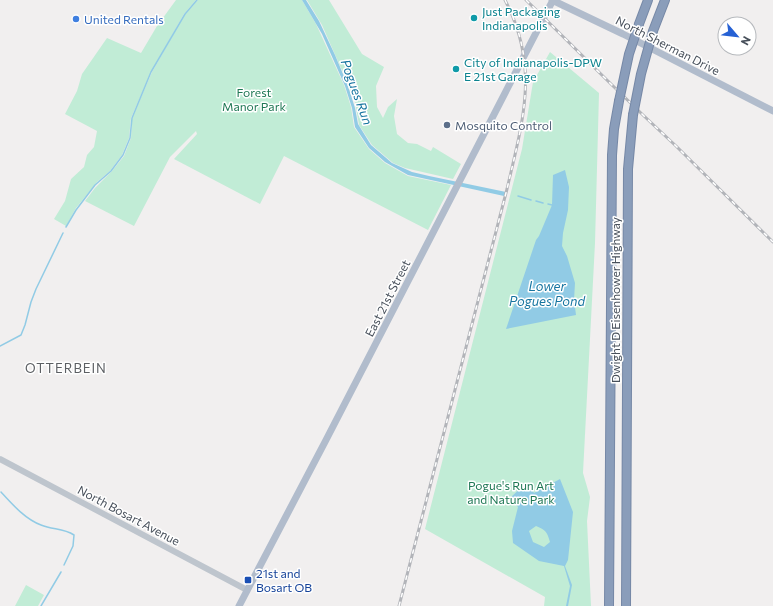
<svg xmlns="http://www.w3.org/2000/svg" width="773" height="606" viewBox="0 0 773 606" font-family="Commissioner,sans-serif">
  <style>
    .green { fill: #c1ecd6 }
    .water { fill: #91cbe5; fill-rule: evenodd }
    .lines { fill: none; stroke-linecap: round; stroke-linejoin: round }
    .stream { stroke: #91cbe5; stroke-width: 1.5 }
    .highway-casing { stroke: #7688a6; stroke-width: 10 }
    .minor { stroke: #bec5cd; stroke-width: 6 }
    .major { stroke: #b1bccc; stroke-width: 7 }
    .highway { stroke: #8a9dba; stroke-width: 8 }
    .rail-casing { stroke: #b2b4b9; stroke-width: 3 }
    .rail { stroke: #fff; stroke-width: 1.5; stroke-dasharray: 4.5; stroke-linecap: butt }
    .highway-bridge-casing { stroke: #7688a6; stroke-width: 10; stroke-linecap: butt }
    .highway-bridge { stroke: #8a9dba; stroke-width: 8 }
    .culture-dot { fill: #0f9aa8; stroke: #fff; stroke-width: 1.5 }
    .shop-dot { fill: #3f7fe0; stroke: #fff; stroke-width: 1.5 }
    .service-dot { fill: #5c6f8a; stroke: #fff; stroke-width: 1.5 }
    .transit-dot { fill: #1a4fb4; stroke: #fff; stroke-width: 1.5 }
    .labels { text-anchor: middle; dominant-baseline: central; stroke-width: 3; stroke-linejoin: round; paint-order: stroke }
    .culture-label { font-size: 12px; fill: #0d838f; stroke: #fff; text-anchor: start }
    .shop-label { font-size: 12px; fill: #366cbe; stroke: #fff; text-anchor: start }
    .street-label { font-size: 12px; fill: #48505b; stroke: #fff }
    .park-label { font-size: 12px; fill: #1e7754; stroke: #fff }
    .service-label { font-size: 12px; fill: #4e5e75; stroke: #fff; text-anchor: start }
    .transit-label { font-size: 12px; fill: #164399; stroke: #fff; text-anchor: start }
    .water-label { font-size: 13px; font-style: italic; fill: #1775a0; stroke: #fff }
    .neighbourhood-label { font-size: 13px; letter-spacing: 1px; fill: #5c5f63; stroke: #fff }
  </style>
  <rect width="100%" height="100%" fill="#f1efef"/>
  <!-- green -->
  <path class="green" d="M 176,0 L 196,0 L 184,14 L 151,72 L 131,118 L 129,138 L 122,155 L 110,171 L 97,182 L 76,208 L 66,226 L 54,219 L 65,201 L 71,179 L 84,167 L 87,155 L 94,147 L 97,131 L 65,114 L 77,91 L 82,74 L 107,38 L 141,53 L 157,26 Z
    M 198,0 L 302,0 L 316,24 L 344,85 L 351,107 L 354,127 L 369,149 L 385,163 L 408,176 L 451,185 L 428,230 L 284,156 L 260,204 L 174,159 L 197,134 L 196,131 L 170,157 L 134,226 L 85,201 L 95,188 L 112,171 L 124,156 L 131,138 L 132,118 L 152,72 L 185,14 Z
    M 307,0 L 329,0 L 362,54 L 384,67 L 376,86 L 377,107 L 383,118 L 388,107 L 397,99 L 394,116 L 397,134 L 408,143 L 417,144 L 431,151 L 433,147 L 461,164 L 453,179 L 405,168 L 393,163 L 372,145 L 359,125 L 355,102 L 348,84 L 322,25 Z
    M 550,52 L 599,93 L 595,243 L 583,473 L 590,497 L 587,521 L 591,606 L 544,606 L 545,597 L 425,529 L 522,149 L 533,82 Z
    M 26,585 L 44,595 L 38,606 L 15,606 Z"/>
  <!-- water -->
  <path class="water" d="M 302,0 L 306,0 L 319,21 L 335,55 L 348,86 L 355,108 L 358,124 L 371,145 L 392,163 L 412,172 L 429,176 L 506,192 L 504,196 L 408,175 L 385,162 L 369,148 L 355,127 L 352,108 L 345,86 L 322,34 Z
    M 565,170 L 569,187 L 568,210 L 563,233 L 562,246 L 567,256 L 575,283 L 574,300 L 576,315 L 506,329 L 536,240 L 539,236 L 552,205 L 553,175 Z
    M 560,479 L 573,512 L 568,560 L 565,566 L 572,585 L 568,606 L 566,606 L 570,586 L 564,566 L 539,561 L 513,543 L 512,531 L 518,507 L 510,498 L 524,485 L 531,488 L 534,493 ZM 536,526 C 546,530 547,532 550,542 L 544,547 L 533,542 L 529,531 Z"/>
  <g class="lines">
    <!-- stream -->
    <path class="stream" d="M 518,196 L 531,200
      M 536,201 L 543,203
      M 548,204 L 552,205
      M 66,227 L 76,210 L 95,185 L 111,171 L 123,155 L 130,138 L 132,118 L 151,72 L 185,14 L 197,0
      M 0,346 L 21,335 L 25,325 L 31,302 L 36,289 L 63,233
      M 1,492 C 12,504 25,519 41,525 C 53,530 63,528 74,535 L 73,546 L 64,565
      M 41,606 L 61,572"/>
    <defs>
      <path id="highway" d="M 639,24 L 648,0
        M 653,31 L 665,0
        M 609,606 L 612,155 L 614,129 L 619,101
        M 626,606 L 628,169 L 633,115"/>
    </defs>
    <!-- highway casing -->
    <use href="#highway" class="highway-casing"/>
    <!-- minor -->
    <path class="minor" d="M 0,459 L 247,590"/>
    <!-- major -->
    <path class="major" d="M 552,0 L 623,34 L 773,111
      M 239,606 L 326,440 L 553,0"/>
    <!-- highway -->
    <use href="#highway" class="highway"/>
    <defs>
      <path id="rail" d="M 526,0 L 612,85 L 644,116 L 676,146 L 773,242
        M 399,606 L 507,189 C 523,120 540,67 505,0"/>
    </defs>
    <!-- rail casing -->
    <use href="#rail" class="rail-casing"/>
    <!-- rail -->
    <use href="#rail" class="rail"/>
    <defs>
      <path id="highway-bridge" d="M 619,101 L 629,54 L 639,24
        M 633,115 L 641,74 L 653,31"/>
    </defs>
    <!-- highway-bridge casing -->
    <use href="#highway-bridge" class="highway-bridge-casing"/>
    <!-- highway-bridge -->
    <use href="#highway-bridge" class="highway-bridge"/>
  </g>
  <!-- markers -->
  <g class="culture-dot">
    <circle cx="474" cy="18" r="4"/>
    <circle cx="456" cy="69" r="4"/>
  </g>
  <circle class="shop-dot" cx="76" cy="19" r="4"/>
  <circle class="service-dot" cx="447" cy="125" r="4"/>
  <rect class="transit-dot" x="244" y="576" width="8" height="8" rx="2"/>
  <g class="labels">
    <!-- culture labels -->
    <g class="culture-label">
      <text x="482" y="11">Just Packaging<tspan x="482" dy="14">Indianapolis</tspan></text>
      <text x="464" y="62">City of Indianapolis-DPW<tspan x="464" dy="14">E 21st Garage</tspan></text>
    </g>
    <!-- shop labels -->
    <g class="shop-label">
      <text x="84" y="19">United Rentals</text>
    </g>
    <!-- street labels -->
    <g class="street-label">
      <text transform="translate(668 45) rotate(27)">North Sherman Drive</text>
      <text transform="translate(387 298) rotate(-63)">East 21st Street</text>
      <text transform="translate(615 300) rotate(-90)">Dwight D Eisenhower Highway</text>
      <text transform="translate(129 515) rotate(28)">North Bosart Avenue</text>
    </g>
    <!-- park labels -->
    <g class="park-label">
      <text x="254" y="92">Forest<tspan x="254" dy="14">Manor Park</tspan></text>
      <text x="511" y="485">Pogue's Run Art<tspan x="511" dy="14">and Nature Park</tspan></text>
    </g>
    <!-- service labels -->
    <g class="service-label">
      <text x="455" y="125">Mosquito Control</text>
    </g>
    <!-- transit labels -->
    <g class="transit-label">
      <text x="256" y="573">21st and<tspan x="256" dy="14">Bosart OB</tspan></text>
    </g>
    <!-- water labels -->
    <g class="water-label">
      <text transform="translate(357 92) rotate(70)">Pogues Run</text>
      <text x="547" y="286">Lower<tspan x="547" dy="15">Pogues Pond</tspan></text>
    </g>
    <!-- neighbourhood labels -->
    <g class="neighbourhood-label">
      <text x="66" y="368">OTTERBEIN</text>
    </g>
  </g>
  <!-- north arrow -->
  <g transform="translate(737 36) rotate(118)"><circle r="19" fill="#ffffff" stroke="#b6b9bd"/>
  <path d="M0-3L7 15L0 10L-7 15Z" fill="#2661d4"/>
  <text y="-6" font-size="11" font-weight="bold" text-anchor="middle" fill="#48505b">N</text>
  </g>
</svg>
